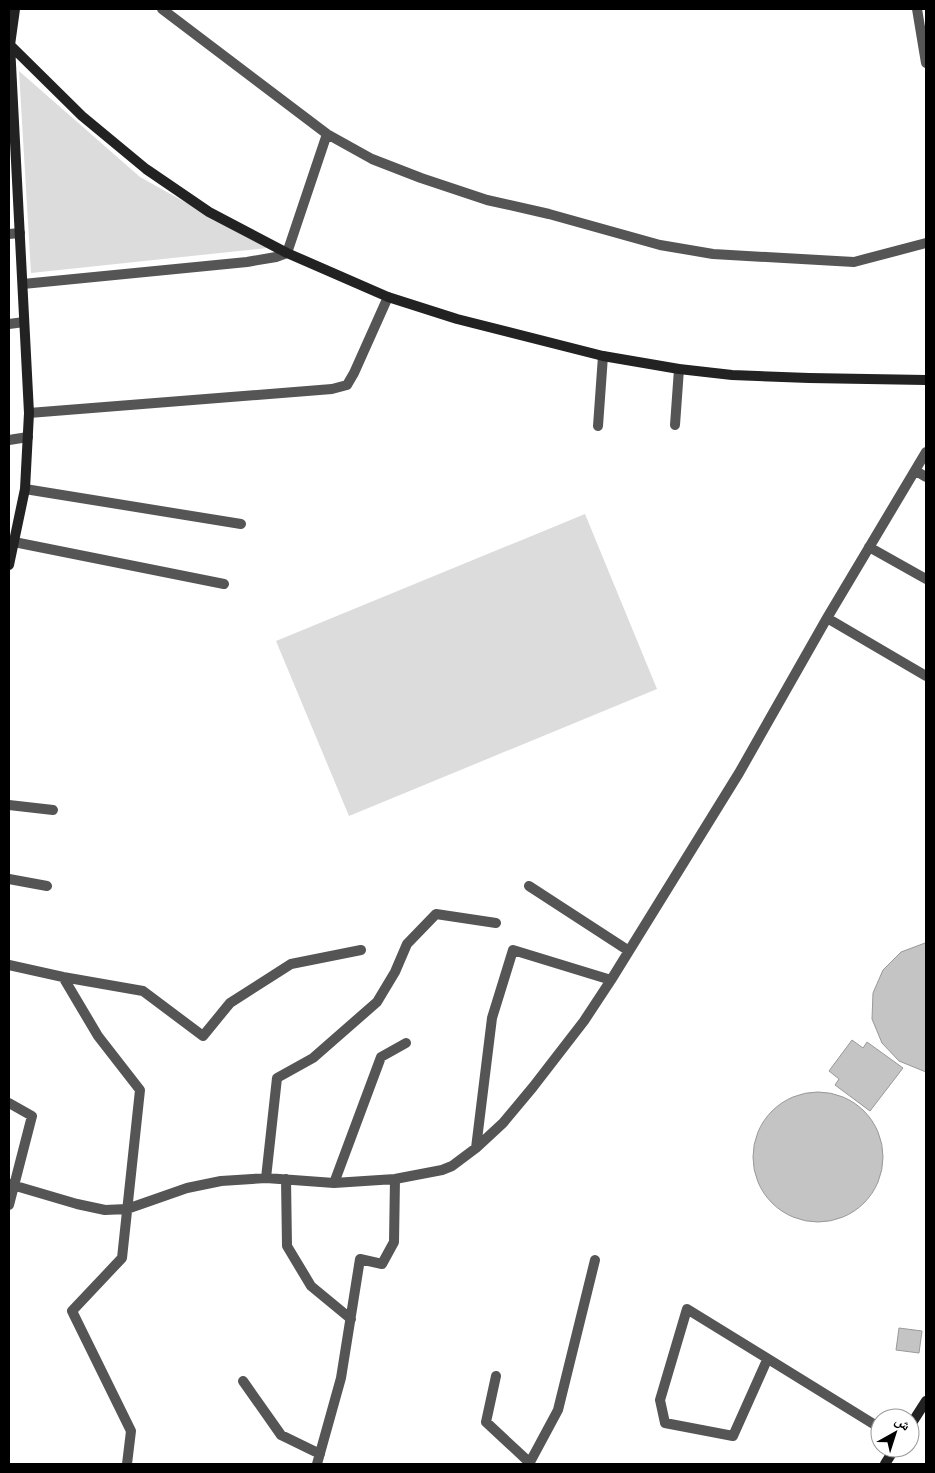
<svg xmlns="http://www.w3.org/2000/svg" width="935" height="1473" viewBox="0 0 935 1473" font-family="'Varela Round','Noto Naskh Arabic',sans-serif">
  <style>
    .green { fill: #dcdcdc }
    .building { fill: #c4c4c4; stroke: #999 }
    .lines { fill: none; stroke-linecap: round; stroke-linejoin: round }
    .street { stroke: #555; stroke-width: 10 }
    .secondary { stroke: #222; stroke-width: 10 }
  </style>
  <rect width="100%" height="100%" fill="#fff"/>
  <!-- green -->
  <path class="green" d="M 19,71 L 140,177 L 267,248 L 31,273 Z
    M 585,514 L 657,689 L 349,816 L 276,641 Z"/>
  <!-- building -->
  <path class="building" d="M 925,943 L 926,943 L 926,1072 L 899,1061 L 882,1043 L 872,1019 L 873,993 L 883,970 L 901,952 Z
    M 852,1040 L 863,1048 L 867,1042 L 903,1068 L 870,1111 L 835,1085 L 839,1079 L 829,1071 Z
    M753 1157a65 65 0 1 1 130 0a65 65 0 1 1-130 0Z
    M 899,1328 L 922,1331 L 919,1353 L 896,1350 Z"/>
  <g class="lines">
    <!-- street -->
    <path class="street" d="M 162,9 L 327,134 L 372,159 L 421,178 L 487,200 L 549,214 L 660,245 L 713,254 L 854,262 L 926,243
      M 917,9 L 926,63
      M 9,234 L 20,233
      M 23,284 L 247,262 L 276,257 L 287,253 L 327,134
      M 9,324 L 24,322
      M 29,413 L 332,389 L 347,385 L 354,373 L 388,297
      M 675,425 L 679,369
      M 598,426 L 603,356
      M 9,440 L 28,437
      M 916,471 L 926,477
      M 25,489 L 241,524
      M 14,542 L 224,584
      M 869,547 L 926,579
      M 827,618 L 926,676
      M 9,805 L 53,810
      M 9,879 L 47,886
      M 529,886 L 629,951
      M 9,965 L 63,977 L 143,991 L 203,1036 L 230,1003 L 291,964 L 361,950
      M 63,977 L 98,1036 L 140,1090 L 122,1258 L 72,1311 L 131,1431 L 127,1464
      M 9,1103 L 32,1116 L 9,1205
      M 476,1148 L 492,1018 L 513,950 L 611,980
      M 266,1178 L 277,1078 L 313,1058 L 377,1002 L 395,972 L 407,944 L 436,914 L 496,923
      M 286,1179 L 287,1246 L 311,1286 L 351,1319
      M 334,1183 L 381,1057 L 406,1043
      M 9,1184 L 77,1204 L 105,1210 L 127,1209 L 187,1188 L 221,1181 L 266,1178 L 334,1183 L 395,1179 L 442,1170 L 452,1166 L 476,1148 L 503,1123 L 533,1087 L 584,1021 L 611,980 L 739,773 L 827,618 L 926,452
      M 767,1360 L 733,1436 L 665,1423 L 660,1400 L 687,1309 L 880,1428
      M 496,1376 L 486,1422 L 530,1463
      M 243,1381 L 281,1435 L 320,1454
      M 317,1464 L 341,1378 L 360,1259 L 382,1264 L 394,1242 L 395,1179
      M 529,1464 L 558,1410 L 595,1260"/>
    <!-- secondary -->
    <path class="secondary" d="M 9,44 L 82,116 L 146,169 L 209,212 L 287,253 L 388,297 L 457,319 L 603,356 L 679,369 L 732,375 L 809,378 L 926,380
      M 9,565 L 25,489 L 29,413 L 10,45 L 15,9
      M 910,1426 L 926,1401
      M 885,1464 L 895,1448"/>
  </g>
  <!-- border -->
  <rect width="935" height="1473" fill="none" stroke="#000000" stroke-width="20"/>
  <!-- north arrow -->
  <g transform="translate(895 1433) rotate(39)"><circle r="24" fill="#ffffff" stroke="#999999"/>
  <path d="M0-4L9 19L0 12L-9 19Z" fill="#000000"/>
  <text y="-8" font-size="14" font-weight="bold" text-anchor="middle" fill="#000000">ش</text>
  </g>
</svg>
